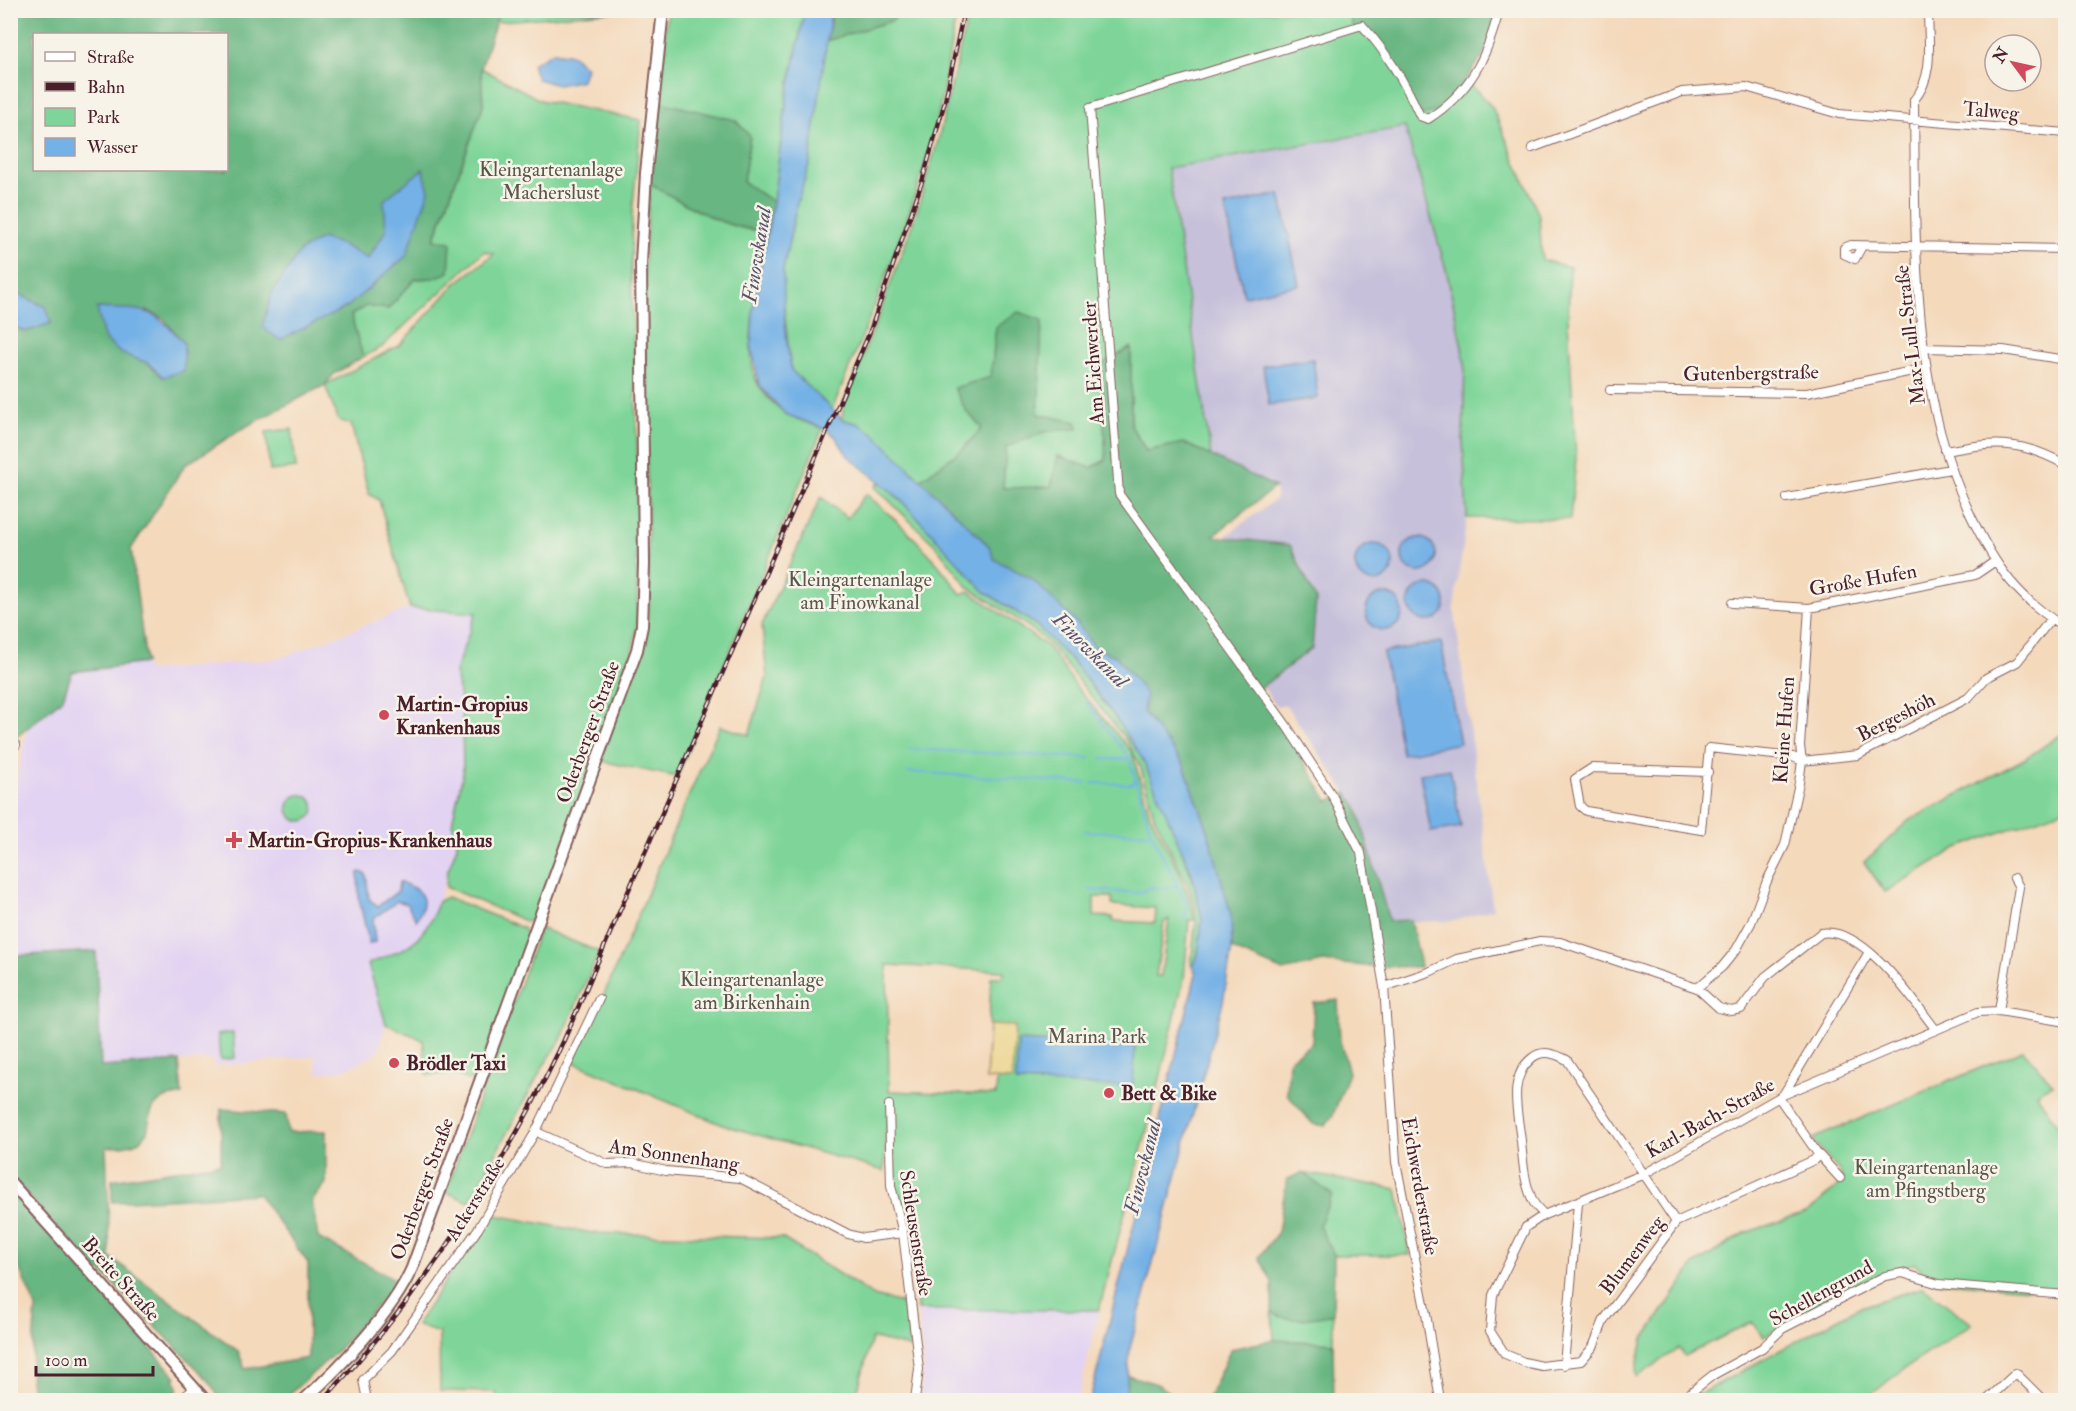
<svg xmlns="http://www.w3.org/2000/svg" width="2076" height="1411" viewBox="0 0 2076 1411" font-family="'IM FELL Double Pica',serif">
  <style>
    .built { fill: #e3d3f2 }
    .industrial { fill: #c6c0da }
    .green { fill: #7fd599; stroke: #647a62; stroke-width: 1.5; fill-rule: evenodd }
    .forest { fill: #67b681; stroke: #586a56; stroke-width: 1.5; fill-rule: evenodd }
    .sand { fill: #eeda9e; stroke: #9c7c64; stroke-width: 1.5 }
    .water { fill: #73b1e6; stroke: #5e6888; stroke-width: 1.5 }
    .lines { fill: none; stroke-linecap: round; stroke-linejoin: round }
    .stream { stroke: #73b1e6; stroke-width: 2 }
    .minor-casing { stroke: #86605d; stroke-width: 10 }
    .secondary-casing { stroke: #86605d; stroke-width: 14 }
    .minor { stroke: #fff; stroke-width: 8 }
    .secondary { stroke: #fff; stroke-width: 10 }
    .rail-casing { stroke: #4a1f2b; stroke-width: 4.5 }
    .rail { stroke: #f7f3e8; stroke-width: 2; stroke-dasharray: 7; stroke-linecap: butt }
    .poi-dot { fill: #d1495b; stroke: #f7f3e8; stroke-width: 2 }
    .labels { text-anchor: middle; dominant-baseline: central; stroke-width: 5; stroke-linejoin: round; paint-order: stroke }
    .street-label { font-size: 20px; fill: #4a1f2b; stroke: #f7f3e8 }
    .park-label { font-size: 20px; fill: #5a564c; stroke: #f7f3e8 }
    .poi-label { font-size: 20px; font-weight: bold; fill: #4a1f2b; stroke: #f7f3e8; text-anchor: start }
    .water-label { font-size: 21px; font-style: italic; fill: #58526c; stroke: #f7f3e8 }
  </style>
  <rect width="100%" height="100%" fill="#f7f3e8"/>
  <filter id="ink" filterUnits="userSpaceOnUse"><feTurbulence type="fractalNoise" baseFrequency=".0167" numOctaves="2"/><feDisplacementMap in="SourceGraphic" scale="12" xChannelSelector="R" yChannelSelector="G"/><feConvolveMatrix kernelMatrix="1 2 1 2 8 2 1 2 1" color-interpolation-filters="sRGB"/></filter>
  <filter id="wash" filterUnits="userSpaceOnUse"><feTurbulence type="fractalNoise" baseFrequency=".008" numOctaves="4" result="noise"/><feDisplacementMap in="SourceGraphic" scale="24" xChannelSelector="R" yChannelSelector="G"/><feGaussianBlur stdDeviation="1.35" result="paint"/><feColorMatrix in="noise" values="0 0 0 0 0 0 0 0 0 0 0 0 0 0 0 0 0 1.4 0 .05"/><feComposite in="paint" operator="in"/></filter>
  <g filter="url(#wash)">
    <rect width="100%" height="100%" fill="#f4d9bb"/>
    <!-- built -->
    <path class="built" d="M 410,608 L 476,612 L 455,672 L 462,709 L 463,773 L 452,823 L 456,834 L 457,846 L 430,925 L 408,948 L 368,964 L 386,1024 L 377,1054 L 343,1070 L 318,1073 L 316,1056 L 214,1066 L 212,1059 L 101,1067 L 96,951 L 11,956 L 11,808 L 27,729 L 63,698 L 72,672 L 146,663 L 147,671 L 278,659 Z
      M 918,1310 L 1099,1310 L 1078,1400 L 920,1400 L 924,1366 Z"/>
    <!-- industrial -->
    <path class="industrial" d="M 1405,127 L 1447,273 L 1465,362 L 1463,440 L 1467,518 L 1454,607 L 1493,909 L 1455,921 L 1389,922 L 1357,807 L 1286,706 L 1276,706 L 1216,617 L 1204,552 L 1276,499 L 1275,487 L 1211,456 L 1168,168 Z"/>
    <!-- green -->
    <path class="green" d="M 499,11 L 619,11 L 494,22 Z
      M 668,11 L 805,11 L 787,97 L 773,202 L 743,182 L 750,136 L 656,101 Z
      M 896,11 L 957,11 C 949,49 945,89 935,127 C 910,224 870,317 832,410 L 791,370 L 782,291 L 783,269 L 797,203 L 810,161 L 826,41 L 893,20 Z
      M 969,11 L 1348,11 L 1353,27 L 1382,47 L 1420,115 L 1431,112 L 1470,84 L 1492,107 L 1539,215 L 1542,260 L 1570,267 L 1568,321 L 1576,459 L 1570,519 L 1467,518 L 1463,440 L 1465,362 L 1447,273 L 1405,127 L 1168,168 L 1211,456 L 1184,443 L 1146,451 L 1131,426 L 1131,348 L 1101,365 L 1106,460 L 1091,468 L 1058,456 L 1051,487 L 1003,488 L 1005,447 L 1044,432 L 1078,427 L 1076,422 L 1038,414 L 1042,320 L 996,327 L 991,377 L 966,411 L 983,427 L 963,449 L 920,480 L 873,433 L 842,419 L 844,401 L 878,318 L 916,214 L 939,137 Z
      M 481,68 L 540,100 L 641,120 L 632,215 L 631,274 L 637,445 L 637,626 L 632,652 L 538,916 L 527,922 L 446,887 L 447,873 L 457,846 L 456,834 L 452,823 L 463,773 L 462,709 L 455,672 L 476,613 L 410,608 L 379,500 L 369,494 L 351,424 L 338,420 L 325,385 L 400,345 L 456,283 L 494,254 L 484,251 L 382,347 L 363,357 L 350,316 L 366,306 L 388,309 L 415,279 L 434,278 L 434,241 L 483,106 Z
      M 650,184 C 681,202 730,233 767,230 C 760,265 740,355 759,386 C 774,410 797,421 823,428 L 677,777 L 601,761 L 645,627 L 649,604 L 644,264 Z
      M 292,429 L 296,468 L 270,471 L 266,432 Z
      M 880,481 L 925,524 L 985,592 L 1035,624 L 1073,662 L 1137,747 L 1169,817 L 1195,886 L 1202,919 L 1198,954 L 1193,967 L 1191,965 L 1196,920 L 1194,904 L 1188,885 L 1154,816 L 1141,768 L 1127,741 L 1051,646 L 1032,629 L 968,587 L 937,547 L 875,487 Z
      M 866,494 C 904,526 932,554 961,594 L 969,591 L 1048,647 L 1078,689 L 1132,752 L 1150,815 L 1179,871 L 1191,903 L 1194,920 L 1189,920 L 1184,978 L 1155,1099 L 1099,1310 L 918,1310 L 908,1234 L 894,1185 L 888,1119 L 884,1171 L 723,1125 L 573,1062 C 626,952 668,837 720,726 L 749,735 L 767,677 L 762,625 L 821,497 L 847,518 ZM 1094,897 L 1112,897 L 1112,905 L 1156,908 L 1155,923 L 1113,921 L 1113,917 L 1094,916 ZM 1169,919 L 1161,976 L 1156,976 L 1164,922 ZM 887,965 L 1004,971 L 1003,977 L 991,977 L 989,1025 L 1000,1026 L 996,1095 L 889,1091 Z
      M 2065,732 L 2065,809 L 1957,848 L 1885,892 L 1864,862 L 1908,821 L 2026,758 Z
      M288 808a13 13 0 1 1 26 0a13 13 0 1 1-26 0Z
      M 447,897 L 523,928 L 528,938 L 476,1082 L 451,1074 L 427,1075 L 423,1040 L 386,1024 L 368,964 C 408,948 423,944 439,901 Z
      M 540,928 L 599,952 L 560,1042 L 544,1065 L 469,1202 L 446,1192 Z
      M 233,1033 L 235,1058 L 220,1060 L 218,1034 Z
      M 2023,1050 L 2053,1084 L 2036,1093 L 2065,1137 L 2065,1292 L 1932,1281 L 1915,1263 C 1862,1279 1810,1306 1764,1337 L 1752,1322 L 1684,1356 L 1679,1348 L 1637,1377 L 1635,1374 L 1643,1340 L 1694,1265 L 1745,1233 L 1808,1212 L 1843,1181 L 1840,1172 L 1812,1139 Z
      M 1303,1173 L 1397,1189 L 1410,1255 L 1334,1255 L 1319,1226 L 1332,1195 Z
      M 490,1214 L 592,1233 L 782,1238 L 874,1296 L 902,1303 L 911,1348 L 872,1338 L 855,1400 L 496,1400 L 496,1392 L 440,1391 L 439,1333 L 416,1325 Z
      M 1923,1287 L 1972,1324 L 1901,1371 L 1864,1400 L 1689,1400 L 1857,1308 Z
      M 1272,1312 C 1288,1324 1314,1318 1333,1314 L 1333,1343 L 1274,1340 Z"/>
    <!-- forest -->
    <path class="forest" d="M 11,11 L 499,11 L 481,68 L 483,106 L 434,240 L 451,242 L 449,272 L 434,278 L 415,279 L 388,309 L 366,306 L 351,315 L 363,357 L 334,374 L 325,385 L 245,427 L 185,465 L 131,549 L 146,663 L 72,672 L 63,698 L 14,739 L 11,740 L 10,324 L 25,332 L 51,323 L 46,307 L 11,290 ZM 34,34 L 226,34 L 226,170 L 34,170 ZM 387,230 L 347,307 L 315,321 L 343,245 L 367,259 ZM 147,310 L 164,319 L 184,343 L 163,377 L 148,363 Z
      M 833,11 L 896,11 L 894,20 L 826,41 Z
      M 1348,11 L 1499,11 L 1483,56 L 1445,108 L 1420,116 L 1382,47 L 1353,27 Z
      M 656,101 L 735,120 L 750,136 L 743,182 L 773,202 L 767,230 C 730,233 681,202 650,184 Z
      M 1018,312 L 1042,320 L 1038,414 L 1076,422 L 1078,428 L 1044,432 L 1006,447 L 1003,488 L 1051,487 L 1058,456 L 1091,468 L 1106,460 L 1101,365 L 1131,347 L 1131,426 L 1146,451 L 1184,443 L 1275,487 L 1213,536 L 1290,545 L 1316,600 L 1312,648 L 1259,689 L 1328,801 L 1347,793 L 1357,807 L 1389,921 L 1411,920 L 1421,967 L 1365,966 L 1323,962 L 1283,971 L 1232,949 L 1231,914 L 1206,825 L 1183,763 L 1143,712 L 1116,656 L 1095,648 L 1077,623 L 994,559 L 989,546 L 920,480 L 963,449 L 982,428 L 966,411 L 954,388 L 991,377 L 996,327 Z
      M 96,951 L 101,1067 L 179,1061 L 182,1095 C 176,1096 168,1096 163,1099 C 133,1117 171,1146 106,1147 L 110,1257 L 238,1351 L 245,1369 L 308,1358 L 308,1263 L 258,1194 L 112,1202 L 112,1180 L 221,1163 L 221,1109 L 286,1114 L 288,1132 L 326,1131 L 326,1183 L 312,1201 L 318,1238 L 398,1281 L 336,1352 L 283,1400 L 221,1400 L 208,1380 L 101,1271 L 93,1270 L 11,1176 L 10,956 Z
      M 1338,1000 L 1340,1041 L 1349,1073 L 1333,1115 L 1325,1126 L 1313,1124 L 1287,1094 L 1289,1060 L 1312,1043 L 1314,1003 Z
      M 1303,1173 L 1332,1195 L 1319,1226 L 1334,1255 L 1333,1314 C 1314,1318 1288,1324 1272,1312 L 1272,1282 L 1259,1257 L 1278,1232 L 1287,1179 Z
      M 10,1188 L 176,1377 L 174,1379 L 178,1386 L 177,1391 L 166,1400 L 36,1400 L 30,1382 L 36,1308 L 11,1249 Z
      M 1274,1340 L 1333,1343 L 1334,1400 L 1207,1400 L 1231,1349 Z
      M 1127,1375 L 1157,1384 L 1181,1400 L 1125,1400 Z"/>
    <!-- sand -->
    <path class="sand" d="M 989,1025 L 1015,1026 L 1012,1080 L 986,1079 Z"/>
    <!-- water -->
    <path class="water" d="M 805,10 L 831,11 L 810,161 L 797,203 L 783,269 L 785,327 L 791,370 L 842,419 L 859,424 L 873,433 L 989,546 L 994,559 L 1032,579 L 1077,623 L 1095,648 L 1116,656 L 1146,694 L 1143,712 L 1183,763 L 1206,825 L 1231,914 L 1232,949 L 1223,1002 L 1130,1348 L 1125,1400 L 1090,1400 L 1196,974 L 1193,967 L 1198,954 L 1202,919 L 1192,874 L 1143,760 L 1112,713 L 1073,662 L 1035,624 L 985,592 L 900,499 L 848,456 L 835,436 L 823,428 L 785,414 L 759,385 L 751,345 L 753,310 L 773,202 L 787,97 Z
      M 553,52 L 573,55 L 586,68 L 582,80 L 558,85 L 537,79 L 532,64 Z
      M 423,169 L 429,191 L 406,256 L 347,307 L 280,340 L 262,327 L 272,293 L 300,251 L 322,238 L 343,245 L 368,259 L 386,230 L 384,200 Z
      M 1280,194 L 1299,285 L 1244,296 L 1225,206 Z
      M 10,290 L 46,307 L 51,323 L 25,332 L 11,324 Z
      M 97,308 C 145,310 152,305 184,343 L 184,371 L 163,377 L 148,363 L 120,353 L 104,338 Z
      M 1313,359 L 1318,398 L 1269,405 L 1263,366 Z
      M1402 555a17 17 0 1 1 34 0a17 17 0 1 1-34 0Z
      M1355 563a19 19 0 1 1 38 0a19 19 0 1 1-38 0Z
      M1409 603a18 18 0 1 1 36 0a18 18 0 1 1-36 0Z
      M1366 612a18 18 0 1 1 36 0a18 18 0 1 1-36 0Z
      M 1441,642 L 1460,743 L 1402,754 L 1383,652 Z
      M 1450,769 L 1461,827 L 1431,832 L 1420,774 Z
      M 360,872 L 366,874 L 369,899 L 378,906 L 398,891 L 399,882 C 421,889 431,898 416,920 L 407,904 L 397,901 L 373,919 L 375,942 L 369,943 L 359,899 L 358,873 Z
      M 1018,1041 L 1135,1046 L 1133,1087 L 1016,1082 Z"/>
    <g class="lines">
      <!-- stream -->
      <path class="stream" d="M 1086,702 L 1129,757 L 1151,832 L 1187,904 L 1185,919
        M 909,749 L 1090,758
        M 1101,759 L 1126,759 L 1129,757
        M 907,772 L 1086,783
        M 1092,783 L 1132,784 L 1136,780
        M 1084,831 L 1150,833
        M 1090,890 L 1139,893 L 1150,887 L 1161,889 L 1178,886"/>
    </g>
  </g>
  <g filter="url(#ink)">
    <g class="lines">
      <defs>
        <path id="minor" d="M 1928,10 C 1928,41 1935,76 1914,100 C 1916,240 1909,387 1971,516 C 1995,566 2017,598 2066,628
          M 1928,11 L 1940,10
          M 1532,148 L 1682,92 L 1746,87 L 1839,114 L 2066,133
          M 1862,246 L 1855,259 L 1844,254 L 1844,248 L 1851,245 L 2066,249
          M 1923,348 L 2003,350 L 2066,360
          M 1610,390 L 1807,393 L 1927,368
          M 1945,451 C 1995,442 2019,439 2066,465
          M 1787,498 L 1951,469
          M 1732,603 L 1809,608 L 1975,575 L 1994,562
          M 10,746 L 16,745
          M 1708,772 L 1592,768 L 1575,779 L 1580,806 L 1586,811 L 1701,830 L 1709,748 L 1793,757 L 1802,761 L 1858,755 L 1968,698 L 1986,678 L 2017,662 L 2051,619
          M 1384,987 L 1429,972 L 1457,959 L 1540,941 L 1560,942 L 1697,988 L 1719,1008 L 1731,1011 L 1741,1009 L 1765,977 L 1821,933 C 1864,926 1912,999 1936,1030
          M 1697,988 L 1722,967 L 1736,950 L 1751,923 L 1767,881 L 1785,845 L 1799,783 L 1802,761 L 1800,746 L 1809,608
          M 1999,1011 L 2019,887 L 2014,878
          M 1783,1095 L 1869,952
          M 1779,1098 L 1818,1154 L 1840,1178
          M 889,1105 L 891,1186 L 903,1233 L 919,1369 L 915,1400
          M 541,1134 L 607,1164 L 632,1163 L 666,1171 L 740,1178 L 848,1234 L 863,1238 L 903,1233
          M 1818,1154 L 1814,1160 L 1676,1222 L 1604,1320 L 1593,1347 L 1581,1361 L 1542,1366 L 1524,1362 L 1505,1354 L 1490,1331 L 1493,1295 L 1526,1227 L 1544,1215 L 1644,1174 L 1783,1095 L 1978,1012 L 1999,1011 L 2066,1022
          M 1544,1215 C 1541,1211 1535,1206 1533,1201 C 1524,1183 1523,1161 1521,1141 C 1518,1113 1507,1078 1532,1058 C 1543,1049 1556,1054 1567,1060 L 1676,1222
          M 1564,1365 L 1578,1203
          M 180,1400 L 194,1389
          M 367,1400 L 363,1380 L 392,1351 L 478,1229 L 536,1131 L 599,999
          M 1440,1400 L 1426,1314 L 1396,1162 L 1384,987 L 1361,853 L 1333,797 L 1286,725 L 1119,494 L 1090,108 L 1362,25 C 1387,53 1405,82 1420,116 L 1428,119 C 1470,92 1487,58 1499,10
          M 1681,1400 L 1713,1375 L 1762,1348 L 1782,1329 L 1885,1276 L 1902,1273 L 1939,1284 L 2066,1295
          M 1987,1400 L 2016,1373 L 2043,1400"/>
        <path id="secondary" d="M 10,1182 L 205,1400
          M 304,1400 C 341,1366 392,1313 412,1268 L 637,650 L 642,626 L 644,564 L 641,263 L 646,173 L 663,10"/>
      </defs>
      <!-- minor casing -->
      <use href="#minor" class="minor-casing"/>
      <!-- secondary casing -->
      <use href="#secondary" class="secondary-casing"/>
      <!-- minor -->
      <use href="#minor" class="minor"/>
      <!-- secondary -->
      <use href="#secondary" class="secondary"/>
      <defs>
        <path id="rail" d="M 323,1400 C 423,1294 502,1172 564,1040 L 869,334 L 922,182 L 945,101 L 964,10"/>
      </defs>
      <!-- rail casing -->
      <use href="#rail" class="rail-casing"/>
      <!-- rail -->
      <use href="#rail" class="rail"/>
    </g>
  </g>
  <!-- markers -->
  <g class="poi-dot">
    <circle cx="384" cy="715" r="6"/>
    <path d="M231 831h6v6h6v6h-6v6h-6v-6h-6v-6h6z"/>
    <circle cx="394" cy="1063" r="6"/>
    <circle cx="1109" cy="1093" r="6"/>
  </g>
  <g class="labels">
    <!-- street labels -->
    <g class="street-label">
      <text transform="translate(1991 111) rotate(5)">Talweg</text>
      <text transform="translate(1910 335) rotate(-97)">Max-Lull-Straße</text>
      <text transform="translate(1093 363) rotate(-94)">Am Eichwerder</text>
      <text transform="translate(1751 373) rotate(-1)">Gutenbergstraße</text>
      <text transform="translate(1863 580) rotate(-10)">Große Hufen</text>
      <text transform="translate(1896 717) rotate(-27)">Bergeshöh</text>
      <text transform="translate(1784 730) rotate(-86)">Kleine Hufen</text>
      <text transform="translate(588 732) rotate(-70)">Oderberger Straße</text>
      <text transform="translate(1710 1118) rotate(-29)">Karl-Bach-Straße</text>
      <text transform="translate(674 1155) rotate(8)">Am Sonnenhang</text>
      <text transform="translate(1420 1186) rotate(80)">Eichwerderstraße</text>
      <text transform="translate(422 1189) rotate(-70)">Oderberger Straße</text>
      <text transform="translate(475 1199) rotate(-58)">Ackerstraße</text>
      <text transform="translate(916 1233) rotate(81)">Schleusenstraße</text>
      <text transform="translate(1632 1255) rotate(-53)">Blumenweg</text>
      <text transform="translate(121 1279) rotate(48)">Breite Straße</text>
      <text transform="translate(1821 1293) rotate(-29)">Schellengrund</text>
    </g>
    <!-- park labels -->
    <g class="park-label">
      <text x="551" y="169">Kleingartenanlage<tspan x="551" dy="23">Macherslust</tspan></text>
      <text x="860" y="579">Kleingartenanlage<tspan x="860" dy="23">am Finowkanal</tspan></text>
      <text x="752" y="979">Kleingartenanlage<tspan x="752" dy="23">am Birkenhain</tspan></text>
      <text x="1097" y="1036">Marina Park</text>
      <text x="1926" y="1167">Kleingartenanlage<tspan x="1926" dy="23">am Pfingstberg</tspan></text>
    </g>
    <!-- poi labels -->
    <g class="poi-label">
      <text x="396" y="704">Martin-Gropius<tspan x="396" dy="23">Krankenhaus</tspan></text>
      <text x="248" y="840">Martin-Gropius-Krankenhaus</text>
      <text x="406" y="1063">Brödler Taxi</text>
      <text x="1121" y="1093">Bett &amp; Bike</text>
    </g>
    <!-- water labels -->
    <g class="water-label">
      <text transform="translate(757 255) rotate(-81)">Finowkanal</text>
      <text transform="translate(1090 650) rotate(45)">Finowkanal</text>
      <text transform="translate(1143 1167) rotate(-76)">Finowkanal</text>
    </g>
  </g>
  <!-- margin -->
  <rect width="2076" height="1411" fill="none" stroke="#f7f3e8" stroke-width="36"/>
  <!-- legend -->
  <rect x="33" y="33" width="195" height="138" fill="#f7f3e8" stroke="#b29e9c" stroke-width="1.5"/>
  <rect x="45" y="52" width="30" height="9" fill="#ffffff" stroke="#b29e9c" stroke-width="1.5"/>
  <text x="87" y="63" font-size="18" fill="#4a1f2b">Straße</text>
  <rect x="45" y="82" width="30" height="9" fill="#4a1f2b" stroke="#b29e9c" stroke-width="1.5"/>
  <text x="87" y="93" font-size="18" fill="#4a1f2b">Bahn</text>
  <rect x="45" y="108" width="30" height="18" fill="#7fd599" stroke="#b29e9c" stroke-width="1.5"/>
  <text x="87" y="123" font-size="18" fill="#4a1f2b">Park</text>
  <rect x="45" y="138" width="30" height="18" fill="#73b1e6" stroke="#b29e9c" stroke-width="1.5"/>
  <text x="87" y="153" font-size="18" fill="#4a1f2b">Wasser</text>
  <!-- north arrow -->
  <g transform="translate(2013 63) rotate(303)"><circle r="28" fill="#f7f3e8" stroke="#b29e9c" stroke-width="1.5"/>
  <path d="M0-4.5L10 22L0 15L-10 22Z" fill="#d1495b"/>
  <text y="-9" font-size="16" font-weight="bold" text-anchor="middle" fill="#4a1f2b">N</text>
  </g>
  <!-- scale -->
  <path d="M36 1366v9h117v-9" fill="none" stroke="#4a1f2b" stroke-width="3"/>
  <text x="45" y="1366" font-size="18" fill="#4a1f2b" stroke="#f7f3e8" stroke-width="4.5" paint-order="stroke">100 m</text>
</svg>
